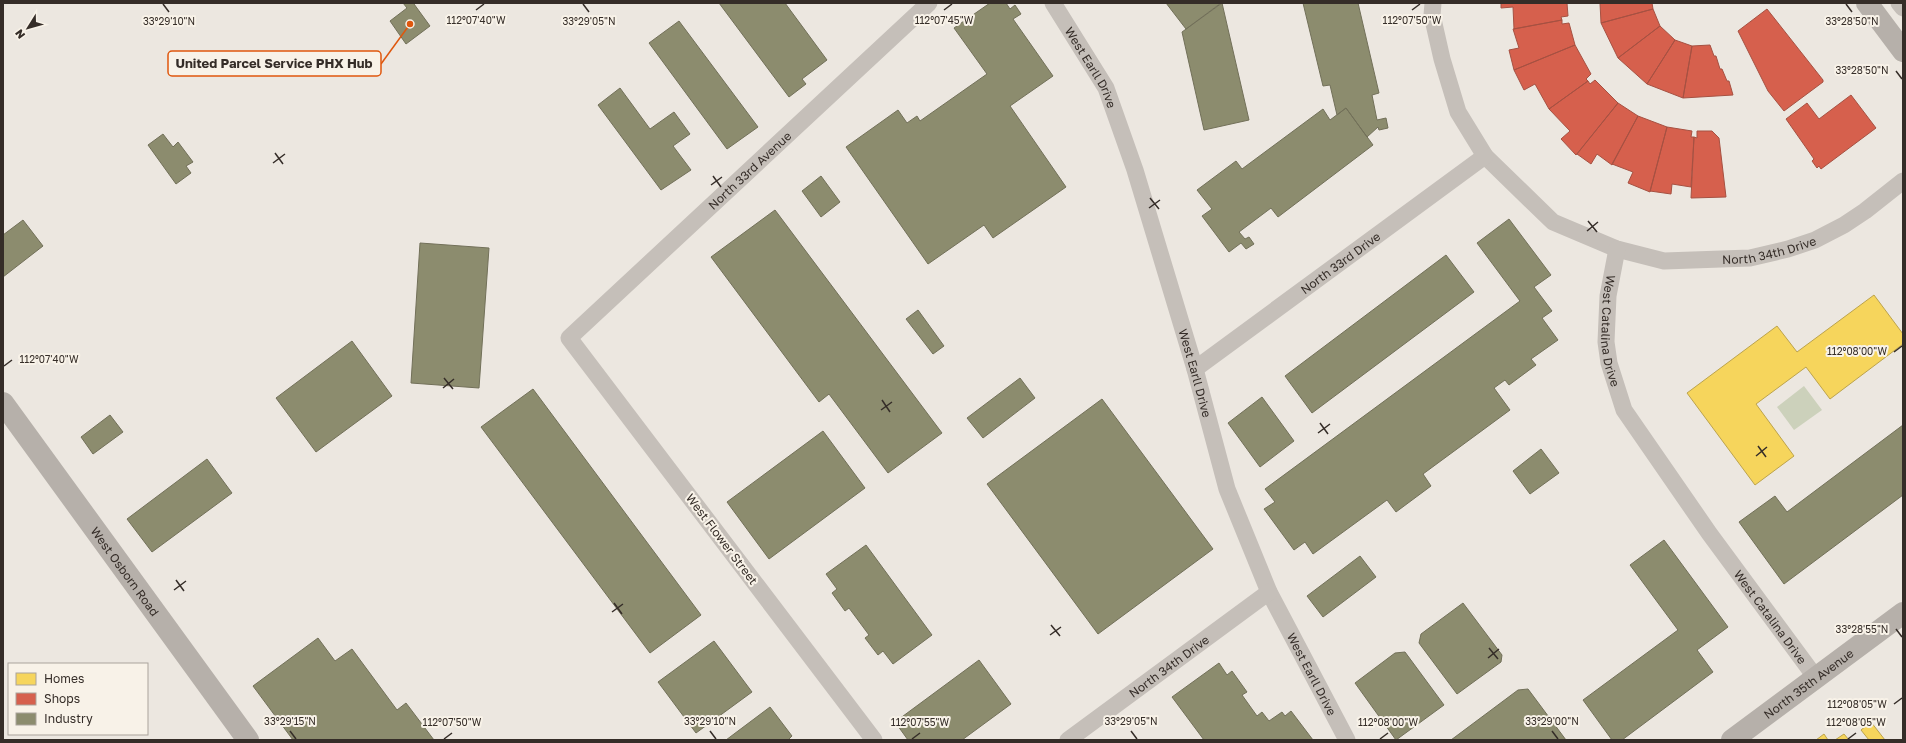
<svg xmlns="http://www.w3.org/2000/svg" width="1906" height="743" viewBox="0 0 1906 743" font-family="'Golos Text',sans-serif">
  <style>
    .green { fill: #ccd1bb }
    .homes { fill: #f6d55c; stroke: #bca34c }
    .shops { fill: #d6604d; stroke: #a65142 }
    .industry { fill: #8c8c6e; stroke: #727059 }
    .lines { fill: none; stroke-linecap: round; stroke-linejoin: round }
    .street { stroke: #c5bfb9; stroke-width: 17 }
    .secondary { stroke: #b6b0aa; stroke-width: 22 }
    .ticks { fill: none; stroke: #352d28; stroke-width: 1.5 }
    .labels { text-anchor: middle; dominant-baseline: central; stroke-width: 4; stroke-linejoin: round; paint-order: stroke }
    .street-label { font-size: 12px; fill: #352d28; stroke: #f8f2e8 }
    .ticks-label { font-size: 10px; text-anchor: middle; fill: #352d28; stroke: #f8f2e8; stroke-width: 4; stroke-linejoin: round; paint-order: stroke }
    .leader { fill: none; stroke: #df570d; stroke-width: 1.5 }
    .callout-dot { fill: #df570d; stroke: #f8f2e8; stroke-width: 1.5 }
    .callout { fill: #f8f2e8; stroke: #df570d; stroke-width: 1.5 }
    .callout-label { font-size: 13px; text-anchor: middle; font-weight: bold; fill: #352d28 }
  </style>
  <rect width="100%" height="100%" fill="#ece7e0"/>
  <!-- green -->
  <path class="green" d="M 1804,386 L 1822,410 L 1794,430 L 1777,407 Z"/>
  <!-- homes -->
  <path class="homes" d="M 1874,295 L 1903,334 L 1903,344 L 1830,399 L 1806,367 L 1756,404 L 1794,456 L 1755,485 L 1687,393 L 1777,326 L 1797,352 Z
    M 1871,722 L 1885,740 L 1869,740 L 1861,730 Z
    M 1824,734 L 1828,740 L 1816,740 Z
    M 1844,734 L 1849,740 L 1835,740 Z"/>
  <!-- shops -->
  <path class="shops" d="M 1501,3 L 1567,3 L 1568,16 L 1561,17 L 1562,20 L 1514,29 L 1513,7 L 1501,8 Z
    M 1600,3 L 1652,3 L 1653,9 L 1601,23 Z
    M 1653,9 L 1660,26 L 1618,58 L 1601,23 Z
    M 1767,9 L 1823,80 L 1823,82 L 1784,111 L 1768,91 L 1738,31 Z
    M 1562,20 L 1562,24 L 1569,23 L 1575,45 L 1514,70 L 1509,50 L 1519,48 L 1513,29 Z
    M 1660,26 L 1675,40 L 1647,84 L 1618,58 Z
    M 1675,40 L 1692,46 L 1683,98 L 1647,84 Z
    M 1575,45 L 1591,74 L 1586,79 L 1588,81 L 1549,109 L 1535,84 L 1524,90 L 1514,70 Z
    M 1710,45 L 1714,56 L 1716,56 L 1720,69 L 1722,69 L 1727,81 L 1729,81 L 1733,95 L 1683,98 L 1692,46 Z
    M 1595,80 L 1618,103 L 1576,155 L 1561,139 L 1570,131 L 1549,109 L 1588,81 L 1590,84 Z
    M 1851,95 L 1876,128 L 1821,169 L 1819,166 L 1817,168 L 1812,161 L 1814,159 L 1786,119 L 1807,103 L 1819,119 Z
    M 1618,103 L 1638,116 L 1612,165 L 1597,154 L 1591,164 L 1577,154 Z
    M 1638,116 L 1667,127 L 1650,192 L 1628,183 L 1633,172 L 1612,164 Z
    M 1667,127 L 1692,131 L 1691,137 L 1694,137 L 1691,187 L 1672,184 L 1671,194 L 1650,191 Z
    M 1697,131 L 1712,131 L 1719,138 L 1726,197 L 1691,198 L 1694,137 L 1697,138 Z"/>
  <!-- industry -->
  <path class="industry" d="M 403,3 L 415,3 L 414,4 L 430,26 L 406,44 L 390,21 L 407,8 Z
    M 719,3 L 785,3 L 827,60 L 802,79 L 806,84 L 789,97 Z
    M 990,3 L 1006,3 L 1010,9 L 1015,5 L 1021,14 L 1013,19 L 1053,76 L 1010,106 L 1066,187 L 993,238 L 984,225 L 928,264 L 846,147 L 898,110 L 907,123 L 917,116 L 920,121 L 987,74 L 954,28 Z
    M 1166,3 L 1221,3 L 1186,29 Z
    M 1222,3 L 1249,120 L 1204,130 L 1182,32 Z
    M 1303,3 L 1358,3 L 1379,93 L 1372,95 L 1377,120 L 1386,118 L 1388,128 L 1379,130 L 1378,127 L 1367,137 L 1346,108 L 1337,115 L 1330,85 L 1323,86 Z
    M 679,21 L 758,127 L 727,149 L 649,43 Z
    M 620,88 L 650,129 L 674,112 L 690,134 L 673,146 L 691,170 L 661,190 L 598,105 Z
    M 1346,108 L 1373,145 L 1278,217 L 1271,208 L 1239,232 L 1245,239 L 1249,237 L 1254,244 L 1246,249 L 1241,243 L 1229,252 L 1202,216 L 1212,209 L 1197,190 L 1236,161 L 1242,169 L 1323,109 L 1330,120 Z
    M 163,134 L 173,147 L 178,142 L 193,162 L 186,166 L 191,173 L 176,184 L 148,145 Z
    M 821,176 L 840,202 L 821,217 L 802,191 Z
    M 775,210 L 942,433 L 888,473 L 829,394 L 819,402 L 711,257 Z
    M 1509,219 L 1551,275 L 1534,287 L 1552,311 L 1542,318 L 1558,340 L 1531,359 L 1536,365 L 1509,385 L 1505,380 L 1494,388 L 1510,410 L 1423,474 L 1431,486 L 1396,512 L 1387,500 L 1313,554 L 1305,542 L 1294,550 L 1264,509 L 1275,502 L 1265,489 L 1520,301 L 1477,243 Z
    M 23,220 L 43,246 L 3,277 L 3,235 Z
    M 420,243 L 489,248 L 479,388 L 411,383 Z
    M 1446,255 L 1474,292 L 1312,413 L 1285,376 Z
    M 918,310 L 944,346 L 933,354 L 906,319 Z
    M 352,341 L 392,396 L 316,452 L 276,398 Z
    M 1020,378 L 1035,398 L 983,438 L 967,418 Z
    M 533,389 L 701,615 L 650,653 L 481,427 Z
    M 1262,397 L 1294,441 L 1260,467 L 1228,423 Z
    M 1102,399 L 1213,549 L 1098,634 L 987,484 Z
    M 110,415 L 123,432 L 93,454 L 81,437 Z
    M 1903,425 L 1903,495 L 1784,584 L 1739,522 L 1775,496 L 1787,512 Z
    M 823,431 L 865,488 L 769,559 L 727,502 Z
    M 1541,449 L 1559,473 L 1530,494 L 1513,471 Z
    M 207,459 L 232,493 L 152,552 L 127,519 Z
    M 1664,540 L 1728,627 L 1697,650 L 1713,672 L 1622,740 L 1612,740 L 1583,700 L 1678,630 L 1630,565 Z
    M 866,545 L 932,635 L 893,664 L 883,651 L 878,655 L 865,638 L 869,635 L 849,608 L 845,611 L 832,593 L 837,589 L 826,574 Z
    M 1360,556 L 1376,577 L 1323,617 L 1307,596 Z
    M 1463,603 L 1502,655 L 1501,662 L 1457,694 L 1419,643 L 1421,634 Z
    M 318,638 L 335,661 L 352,649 L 397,710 L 406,703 L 434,740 L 293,740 L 253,686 Z
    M 714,641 L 752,692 L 696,733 L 658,682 Z
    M 1405,652 L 1444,705 L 1396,740 L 1355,683 L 1395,653 Z
    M 979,660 L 1011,704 L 962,740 L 908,740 L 895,722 Z
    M 1219,663 L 1227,675 L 1232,671 L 1247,692 L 1242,695 L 1257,716 L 1262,712 L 1269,721 L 1282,712 L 1285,716 L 1291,711 L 1313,740 L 1204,740 L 1172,697 Z
    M 1528,689 L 1566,740 L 1451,740 L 1518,690 Z
    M 770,707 L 792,736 L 788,740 L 726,740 Z"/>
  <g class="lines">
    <!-- street -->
    <g class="street">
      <path id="s1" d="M 1053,3 L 1106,88 L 1135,170 L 1195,369 L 1227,489 L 1269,592 L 1347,740"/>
      <path id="s2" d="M 1433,3 L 1432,15 L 1442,59 L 1458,112 L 1485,156 L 1553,222 L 1617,249 L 1664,261 L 1750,258 L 1788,249 L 1815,240 L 1844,225 L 1865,211 L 1903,181"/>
      <path d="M 1899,3 L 1903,8"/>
      <path id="s3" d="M 1617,249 L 1608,296 L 1606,342 L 1609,363 L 1624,410 L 1709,533 L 1816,678"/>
      <path id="s4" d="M 1195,369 L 1485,156"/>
      <path id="s5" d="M 874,740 L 569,338 L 929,3"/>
      <path id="s6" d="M 1068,740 L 1269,592"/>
    </g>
    <!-- secondary -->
    <g class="secondary">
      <path d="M 1867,3 L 1903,51"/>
      <path id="s7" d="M 3,403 L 248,740"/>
      <path id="s8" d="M 1732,740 L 1903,613"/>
    </g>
  </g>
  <!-- ticks -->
  <path class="ticks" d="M 163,4 L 169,12M 583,4 L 589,12M 1846,4 L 1852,12M 476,10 L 484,4M 944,10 L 952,4M 1412,10 L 1420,4M 1896,71 L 1902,79M 275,153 L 283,164M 273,163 L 285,154M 713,176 L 721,187M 711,185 L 722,177M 1150,198 L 1159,209M 1149,208 L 1160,200M 1588,221 L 1597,232M 1587,231 L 1598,222M 1894,352 L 1902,346M 4,366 L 12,360M 444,378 L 453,389M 443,388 L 454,379M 882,400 L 890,412M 881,410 L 892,402M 1320,423 L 1328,434M 1318,433 L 1330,424M 1758,446 L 1766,457M 1756,456 L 1767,447M 176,580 L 184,591M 174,590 L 186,581M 614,603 L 622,614M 612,612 L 623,604M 1051,625 L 1060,636M 1896,629 L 1902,637M 1050,635 L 1061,627M 1489,648 L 1498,659M 1488,658 L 1499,649M 1894,704 L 1902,698M 290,731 L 296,739M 710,731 L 716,739M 1131,731 L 1137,739M 1552,731 L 1558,739M 444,739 L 452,733M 912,739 L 920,733M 1380,739 L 1388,733M 1848,739 L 1856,733"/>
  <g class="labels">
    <!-- street labels -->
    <g class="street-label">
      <text stroke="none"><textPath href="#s1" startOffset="75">West Earll Drive</textPath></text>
      <text stroke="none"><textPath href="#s5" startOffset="751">North 33rd Avenue</textPath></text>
      <text stroke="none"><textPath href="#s2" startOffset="483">North 34th Drive</textPath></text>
      <text stroke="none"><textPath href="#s4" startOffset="180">North 33rd Drive</textPath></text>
      <text stroke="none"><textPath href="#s3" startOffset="83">West Catalina Drive</textPath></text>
      <text stroke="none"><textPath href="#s1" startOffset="399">West Earll Drive</textPath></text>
      <text transform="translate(722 539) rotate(53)">West Flower Street</text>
      <text stroke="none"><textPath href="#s7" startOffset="208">West Osborn Road</textPath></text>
      <text stroke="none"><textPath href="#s3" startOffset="418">West Catalina Drive</textPath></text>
      <text stroke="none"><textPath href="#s6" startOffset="125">North 34th Drive</textPath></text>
      <text stroke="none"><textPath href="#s1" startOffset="723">West Earll Drive</textPath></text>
      <text stroke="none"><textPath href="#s8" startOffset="95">North 35th Avenue</textPath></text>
    </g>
  </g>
  <g class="ticks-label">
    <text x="476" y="24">112°07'40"W</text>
    <text x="944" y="24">112°07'45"W</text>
    <text x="1412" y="24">112°07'50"W</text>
    <text x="169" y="25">33°29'10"N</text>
    <text x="589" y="25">33°29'05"N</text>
    <text x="1852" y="25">33°28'50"N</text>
    <text x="1862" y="74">33°28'50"N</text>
    <text x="1857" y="355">112°08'00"W</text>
    <text x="49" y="363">112°07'40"W</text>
    <text x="1862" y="633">33°28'55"N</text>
    <text x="1857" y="708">112°08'05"W</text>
    <text x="290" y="725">33°29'15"N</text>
    <text x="710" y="725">33°29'10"N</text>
    <text x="1131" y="725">33°29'05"N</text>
    <text x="1552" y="725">33°29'00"N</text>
    <text x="452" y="726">112°07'50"W</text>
    <text x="920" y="726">112°07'55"W</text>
    <text x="1388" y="726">112°08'00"W</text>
    <text x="1856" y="726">112°08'05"W</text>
  </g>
  <!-- callouts -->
  <path class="leader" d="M410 24L381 64"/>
  <circle class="callout-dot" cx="410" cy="24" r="4"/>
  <rect class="callout" x="168" y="51" width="213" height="25" rx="4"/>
  <g class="callout-label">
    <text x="274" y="68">United Parcel Service PHX Hub</text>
  </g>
  <!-- border -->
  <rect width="1906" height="743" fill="none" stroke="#352d28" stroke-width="8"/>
  <!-- legend -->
  <rect x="8" y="663" width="140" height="72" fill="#f8f2e8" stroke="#aaa39b"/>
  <rect x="16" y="673" width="20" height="12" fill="#f6d55c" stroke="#aaa39b"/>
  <text x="44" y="683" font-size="12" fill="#352d28">Homes</text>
  <rect x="16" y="693" width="20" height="12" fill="#d6604d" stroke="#aaa39b"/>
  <text x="44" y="703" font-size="12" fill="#352d28">Shops</text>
  <rect x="16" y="713" width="20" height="12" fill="#8c8c6e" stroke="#aaa39b"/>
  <text x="44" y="723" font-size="12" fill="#352d28">Industry</text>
  <!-- north arrow -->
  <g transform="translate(28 28) rotate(233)" stroke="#f8f2e8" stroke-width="3" paint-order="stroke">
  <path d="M0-3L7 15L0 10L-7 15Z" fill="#352d28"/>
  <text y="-6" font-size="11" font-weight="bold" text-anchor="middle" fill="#352d28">N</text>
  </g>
</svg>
